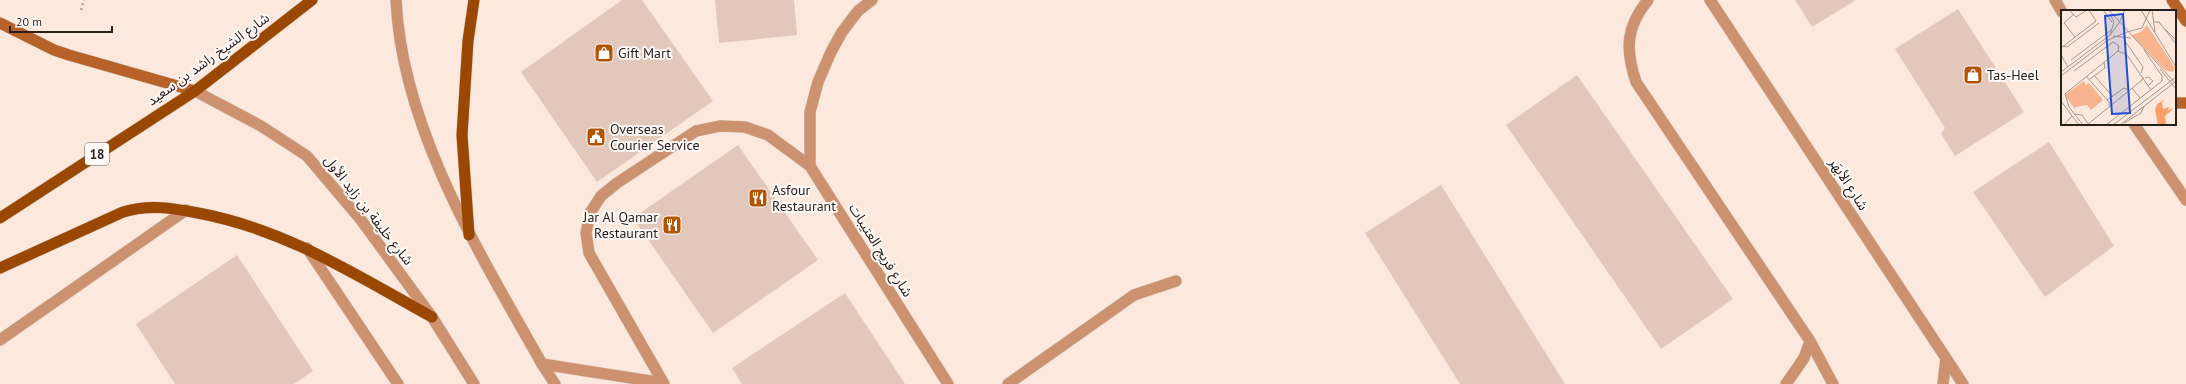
<svg xmlns="http://www.w3.org/2000/svg" width="2186" height="384" viewBox="0 0 2186 384" font-family="'PT Sans','Noto Sans Arabic',sans-serif">
  <style>
    .building { fill: #e1c8bb }
    .lines { fill: none; stroke-linecap: round; stroke-linejoin: round }
    .service-casing { stroke: #d6c4b9; stroke-width: 12 }
    .tertiary-casing { stroke: #d6c4b9; stroke-width: 12 }
    .secondary-casing { stroke: #d6c4b9; stroke-width: 12 }
    .primary-casing { stroke: #d6c4b9; stroke-width: 12 }
    .path { stroke: #b09f96; stroke-width: 2.5; stroke-dasharray: 2 3; stroke-linecap: butt }
    .service { stroke: #cc916f; stroke-width: 11 }
    .tertiary { stroke: #cc916f; stroke-width: 11 }
    .secondary { stroke: #b66229; stroke-width: 11 }
    .primary { stroke: #994701; stroke-width: 11 }
    .labels { text-anchor: middle; dominant-baseline: central; stroke-width: 4; stroke-linejoin: round; paint-order: stroke }
    .shield { fill: #fef8f6; stroke: #68605c; stroke-width: 1 }
    .shield-label { font-size: 13px; font-weight: bold; fill: #281f1a }
    .poi-label { font-size: 14px; fill: #281f1a; stroke: #fef8f6; text-anchor: start }
    .street-label { font-size: 14px; fill: #281f1a; stroke: #fef8f6 }
    .inset-road { fill: none; stroke: #a7988e; stroke-width: 1 }
    .view { fill: #1d4ed8; fill-opacity: 0.15; stroke: #1d4ed8; stroke-width: 2 }
    .inset-edge { fill: none; stroke: #281f1a; stroke-width: 2 }
  </style>
  <rect width="100%" height="100%" fill="#fce8dc"/>
  <!-- building -->
  <path class="building" d="M 622,0 L 642,0 L 713,101 L 597,182 L 521,72 Z
    M 715,0 L 794,0 L 797,35 L 719,43 Z
    M 1795,0 L 1856,0 L 1812,27 Z
    M 1958,9 L 2024,112 L 1955,156 L 1941,134 L 1945,128 L 1895,49 Z
    M 1577,75 L 1733,299 L 1661,349 L 1506,125 Z
    M 2049,142 L 2114,246 L 2045,297 L 1973,192 Z
    M 738,145 L 818,260 L 713,333 L 633,218 Z
    M 1441,185 L 1565,384 L 1460,384 L 1365,233 Z
    M 237,255 L 313,371 L 294,384 L 175,384 L 136,324 Z
    M 845,293 L 905,384 L 742,384 L 732,368 Z"/>
  <g class="lines">
    <defs>
      <path id="service" d="M 872,0 L 858,11 L 842,32 L 831,52 L 818,82 L 810,112 L 810,166 L 948,384
        M 1648,0 C 1626,27 1625,49 1636,82 L 1810,341 L 1833,384
        M 1710,0 L 1963,384
        M 2055,0 L 2062,12
        M 2134,124 L 2186,200
        M 307,248 L 398,384
        M 0,340 L 186,210
        M 542,364 L 663,383
        M 664,384 L 589,253 L 586,233 L 590,213 L 601,196 L 617,183 L 696,131 L 720,126 L 745,127 L 768,135 L 810,166
        M 1008,384 L 1134,295 L 1176,281
        M 1786,384 L 1804,358 L 1810,341
        M 1943,384 L 1946,358"/>
      <path id="tertiary" d="M 396,0 C 402,129 480,254 542,364 L 555,384
        M 195,91 L 261,126 L 307,156 L 361,220 L 432,317 L 474,384"/>
      <path id="secondary" d="M 2172,0 L 2186,21
        M 0,23 L 54,50 L 69,55 L 195,91
        M 2175,103 L 2186,103"/>
      <path id="primary" d="M 0,218 L 195,91 L 312,0
        M 469,235 L 462,135 L 468,41 L 474,0
        M 0,268 L 123,212 C 149,204 172,208 198,213 C 285,229 356,275 432,317"/>
    </defs>
    <!-- service casing -->
    <use href="#service" class="service-casing"/>
    <!-- tertiary casing -->
    <use href="#tertiary" class="tertiary-casing"/>
    <!-- secondary casing -->
    <use href="#secondary" class="secondary-casing"/>
    <!-- primary casing -->
    <use href="#primary" class="primary-casing"/>
    <!-- path -->
    <path class="path" d="M 81,10 L 84,0"/>
    <!-- service -->
    <use href="#service" class="service"/>
    <!-- tertiary -->
    <use href="#tertiary" class="tertiary"/>
    <!-- secondary -->
    <use href="#secondary" class="secondary"/>
    <!-- primary -->
    <use href="#primary" class="primary"/>
  </g>
  <!-- icons -->
  <defs>
    <symbol id="shop-square" viewBox="-11 -11 22 22"><rect x="-9" y="-9" width="18" height="18" rx="4" fill="#b25402" stroke="#fef8f6"/><path d="M-5-2.5h2.3a2.7 3.5 0 0 1 5.4 0H5L5.5 6h-11ZM-1.5-2.5h3a1.5 2.3 0 0 0-3 0Z" fill="#fff"/></symbol>
    <symbol id="civic-square" viewBox="-11 -11 22 22"><rect x="-9" y="-9" width="18" height="18" rx="4" fill="#b25402" stroke="#fef8f6"/><path d="M-.6-6.5H3V-4.5H.6V-3L4-1V1h2V6H-6V1h2V-1L-.6-3ZM-1.2 2.5V6h2.4V2.5Z" fill="#fff"/></symbol>
    <symbol id="restaurant-square" viewBox="-11 -11 22 22"><rect x="-9" y="-9" width="18" height="18" rx="4" fill="#b25402" stroke="#fef8f6"/><path d="M-5-6h1v4h1v-4h1v4h1v-4h1v5L-1.5 .5V6h-2V.5L-5-1ZM5-6V6H3V1.5H1.5Q1.5-4 5-6Z" fill="#fff"/></symbol>
  </defs>
  <g fill-rule="evenodd">
    <use href="#shop-square" x="593" y="42" width="22" height="22"/>
    <use href="#shop-square" x="1962" y="64" width="22" height="22"/>
    <use href="#civic-square" x="585" y="126" width="22" height="22"/>
    <use href="#restaurant-square" x="747" y="187" width="22" height="22"/>
    <use href="#restaurant-square" x="661" y="214" width="22" height="22"/>
  </g>
  <g class="labels">
    <!-- shield labels -->
    <rect class="shield" x="85" y="143" width="24" height="22" rx="3"/>
    <g class="shield-label">
      <text x="97" y="154">18</text>
    </g>
    <!-- poi labels -->
    <g class="poi-label">
      <text x="618" y="53">Gift Mart</text>
      <text x="1987" y="75">Tas-Heel</text>
      <text x="610" y="129">Overseas<tspan x="610" dy="16">Courier Service</tspan></text>
      <text x="772" y="190">Asfour<tspan x="772" dy="16">Restaurant</tspan></text>
      <text x="658" y="217" text-anchor="end">Jar Al Qamar<tspan x="658" dy="16">Restaurant</tspan></text>
    </g>
    <!-- street labels -->
    <g class="street-label">
      <text transform="translate(208 59) rotate(-36)">شارع الشيخ راشد بن سعيد</text>
      <text transform="translate(1849 184) rotate(57)">شارع الأبهَر</text>
      <text transform="translate(369 210) rotate(52)">شارع خليفة بن زايد الأول</text>
      <text transform="translate(881 250) rotate(58)">شارع فريج العتيبات</text>
    </g>
  </g>
  <!-- overview -->
  <g transform="translate(2061 10)">
    <rect width="115" height="115" fill="#fce8dc"/>
    <path d="M 86,15 L 114,58 L 112,62 L 104,60 L 71,25 L 80,22 ZM 23,71 L 25,75 L 28,73 L 42,90 L 30,100 L 26,95 L 15,97 L 14,99 L 4,85 Z" fill="#f7b48e"/>
    <path d="M 104,89 L 101,92 L 102,99 L 108,97 L 107,100 L 113,98 L 104,106 L 105,115 L 97,115 L 94,100 L 96,94 Z" fill="#fba069"/>
    <path class="inset-road" d="M 8,0 L 15,7 L 26,0M 42,0 L 51,12M 48,0 L 115,74M 80,0 L 115,57M 91,0 L 94,22M 12,5 L 3,13 L 14,27M 93,12 L 98,12 L 115,34M 58,13 L 64,0M 104,19 L 115,30M 66,22 L 81,18 L 89,0M 49,25 L 53,12 L 49,4M 52,26 L 70,28M 64,31 L 82,57 L 80,63M 2,36 L 6,37 L 38,13M 0,38 L 35,11 L 28,0M 0,45 L 7,57M 10,50 L 50,20M 99,59 L 115,79M 13,61 L 52,32 L 58,36 L 57,41M 0,62 L 49,25 L 58,13M 33,65 L 52,87M 0,66 L 47,30 L 66,22M 25,66 L 48,92 L 48,96M 84,68 L 87,67 L 92,71 L 88,75M 29,69 L 44,58 L 43,52M 71,78 L 79,88M 46,90 L 63,78 L 68,80M 0,91 L 18,115M 8,97 L 4,84 L 57,41 L 66,45 L 90,80M 8,97 L 22,115M 14,104 L 21,105 L 28,115M 63,113 L 80,103 L 83,96M 3,115 L 11,106M 26,115 L 81,70 L 82,67M 45,115 L 101,71 L 101,66 L 83,40M 52,115 L 115,67M 59,115 L 114,72"/>
    <path class="view" d="M 62,4 L 69,103 L 51,104 L 44,6 Z"/>
    <rect width="115" height="115" class="inset-edge"/>
  </g>
  <!-- scale -->
  <path d="M10 26v6h102v-6" fill="none" stroke="#281f1a" stroke-width="2"/>
  <text x="16" y="26" font-size="12" fill="#281f1a" stroke="#fef8f6" stroke-width="3" paint-order="stroke">20 m</text>
</svg>
